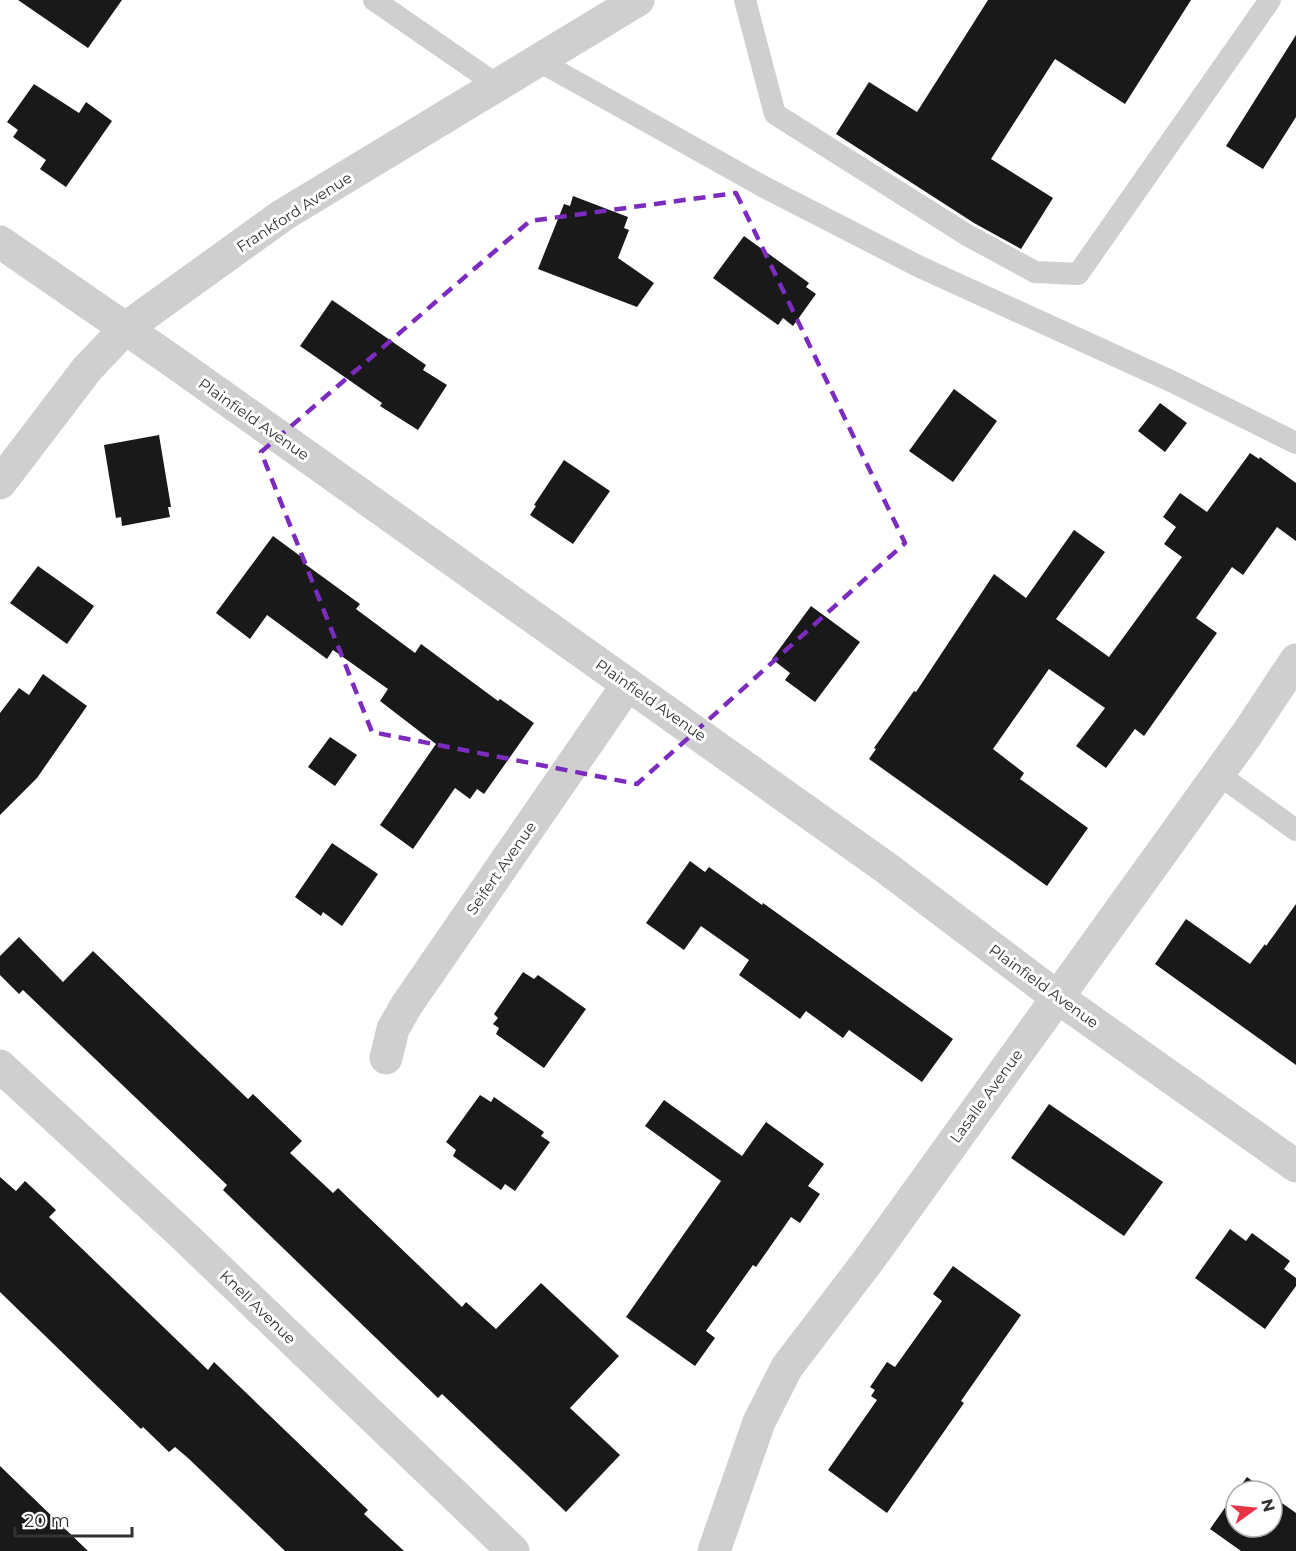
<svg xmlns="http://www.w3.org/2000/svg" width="1296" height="1551" viewBox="0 0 1296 1551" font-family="Montserrat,sans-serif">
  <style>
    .building { fill: #191919 }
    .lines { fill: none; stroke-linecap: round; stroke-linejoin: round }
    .service { stroke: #cfcfcf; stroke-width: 22 }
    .minor { stroke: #cfcfcf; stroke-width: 33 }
    .tertiary { stroke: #cfcfcf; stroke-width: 33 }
    .marked { fill: none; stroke: #7b2cbf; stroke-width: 4.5; stroke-dasharray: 12 8; stroke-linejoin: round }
    .labels { text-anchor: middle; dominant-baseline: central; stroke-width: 6; stroke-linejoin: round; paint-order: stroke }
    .street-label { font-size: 15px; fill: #323232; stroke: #fff }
  </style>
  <rect width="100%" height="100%" fill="#fff"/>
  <!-- building -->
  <path class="building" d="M 18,0 L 122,0 L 88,48 Z
    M 988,0 L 1191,0 L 1125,104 L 1055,59 L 991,159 L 1053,198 L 1021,249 L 974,223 L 836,134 L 869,82 L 917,112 Z
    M 1296,35 L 1296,117 L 1263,169 L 1226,146 Z
    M 34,84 L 79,113 L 86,102 L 112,121 L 66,187 L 40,169 L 46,160 L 13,137 L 18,130 L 7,122 Z
    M 573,196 L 628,217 L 624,228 L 629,230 L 618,258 L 654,283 L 637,307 L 538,269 L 564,204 L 570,206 Z
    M 744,236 L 809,283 L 806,287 L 816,294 L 793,326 L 783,318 L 778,325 L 713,278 Z
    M 332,300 L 426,365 L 423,370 L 447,385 L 418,430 L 380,406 L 382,403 L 300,346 Z
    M 954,389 L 997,421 L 953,482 L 909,451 Z
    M 1160,403 L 1187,423 L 1165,452 L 1138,431 Z
    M 159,435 L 171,507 L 168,507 L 170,517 L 122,526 L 121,517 L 116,518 L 104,445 Z
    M 1250,453 L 1259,459 L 1260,457 L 1296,483 L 1296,541 L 1277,527 L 1243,575 L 1232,567 L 1196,618 L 1217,633 L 1144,736 L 1135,729 L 1106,768 L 1076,746 L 1105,708 L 1049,669 L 993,749 L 1024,773 L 1020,779 L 1088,828 L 1047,886 L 869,759 L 876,749 L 874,748 L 914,691 L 916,692 L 994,574 L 1026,598 L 1074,530 L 1105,552 L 1056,619 L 1109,657 L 1182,557 L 1164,544 L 1176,527 L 1163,517 L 1180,493 L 1207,512 Z
    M 564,460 L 610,491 L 573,544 L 530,515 L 536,506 L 534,505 Z
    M 273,536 L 307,561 L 305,564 L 360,604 L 356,609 L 415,653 L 421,644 L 498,701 L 500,699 L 534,723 L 484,794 L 477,789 L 470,799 L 455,788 L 413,849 L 380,825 L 436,744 L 380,701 L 388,689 L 333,650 L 327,659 L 267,615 L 250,639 L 216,613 Z
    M 38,566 L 94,606 L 67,644 L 10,603 Z
    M 811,606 L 860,642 L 815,702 L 785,680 L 790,673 L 772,659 Z
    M 43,674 L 87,706 L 37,778 L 0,815 L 0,713 L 19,688 L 29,695 Z
    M 330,737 L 357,755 L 335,786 L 308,767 Z
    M 332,843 L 378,874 L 342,926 L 323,912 L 321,916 L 295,897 Z
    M 690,861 L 705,872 L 709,867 L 762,905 L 763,903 L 953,1039 L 922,1082 L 849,1030 L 843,1038 L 806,1011 L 800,1019 L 739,975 L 749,960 L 701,926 L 684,950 L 646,923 Z
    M 1296,904 L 1296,1065 L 1155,964 L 1186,919 L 1250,964 L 1265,944 L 1266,946 Z
    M 19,937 L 63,982 L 93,951 L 248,1099 L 253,1094 L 302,1141 L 290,1153 L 333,1193 L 338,1188 L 462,1307 L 466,1302 L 496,1329 L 541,1283 L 619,1356 L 570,1408 L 620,1455 L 566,1512 L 442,1394 L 438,1398 L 223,1190 L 227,1185 L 23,990 L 19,994 L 0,975 L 0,956 Z
    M 523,972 L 534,979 L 538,975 L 586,1009 L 544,1068 L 496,1034 L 499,1028 L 493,1024 L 498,1018 L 494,1014 Z
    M 480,1095 L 491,1102 L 494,1097 L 544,1132 L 541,1136 L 550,1142 L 515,1191 L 505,1184 L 501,1190 L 453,1156 L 456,1150 L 446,1142 Z
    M 664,1100 L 742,1156 L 766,1122 L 824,1164 L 808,1186 L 820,1194 L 800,1223 L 791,1217 L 756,1267 L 753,1265 L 706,1331 L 715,1338 L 695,1366 L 626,1317 L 721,1181 L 645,1126 Z
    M 1049,1104 L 1163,1182 L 1124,1236 L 1011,1158 Z
    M 0,1177 L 16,1191 L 25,1181 L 56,1210 L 49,1217 L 208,1370 L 214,1362 L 368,1510 L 364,1514 L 404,1551 L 285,1551 L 188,1458 L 175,1447 L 169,1452 L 143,1427 L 141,1429 L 0,1292 Z
    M 1230,1229 L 1246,1241 L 1252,1233 L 1290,1261 L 1284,1269 L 1296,1278 L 1296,1286 L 1265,1329 L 1195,1278 Z
    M 953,1266 L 1021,1315 L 961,1401 L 964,1403 L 887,1513 L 828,1470 L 877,1400 L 871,1396 L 875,1390 L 870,1387 L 887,1362 L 895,1367 L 942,1301 L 933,1294 Z
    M 0,1466 L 88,1551 L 0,1551 Z
    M 1247,1477 L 1266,1491 L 1237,1491 Z
    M 1236,1492 L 1236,1527 L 1272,1527 L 1272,1496 L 1296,1513 L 1296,1551 L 1241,1551 L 1210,1529 Z"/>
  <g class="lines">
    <!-- service -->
    <path class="service" d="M 374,0 L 497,85
      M 745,0 L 775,114 L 967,235 L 1035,272 L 1078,274 L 1270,0
      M 537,60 L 764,187 L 920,267 L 1173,382 L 1296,443
      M 1218,774 L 1296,830"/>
    <!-- minor -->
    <path class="minor" d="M 0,242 L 174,362 L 885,867 L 1057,997 L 1296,1166
      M 386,1058 L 393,1029 L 406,1006 L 628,684
      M 0,1066 L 182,1234 L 513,1551
      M 714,1551 L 759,1422 L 787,1367 L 868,1261 L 1247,734 L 1296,660"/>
    <!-- tertiary -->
    <path class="tertiary" d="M 0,483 L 87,369 L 126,328 L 283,215 L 638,0"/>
  </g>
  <!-- marked area -->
  <path class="marked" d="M 736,193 L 905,543 L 637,784 L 372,732 L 261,452 L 530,221 Z"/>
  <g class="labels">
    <!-- street labels -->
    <g class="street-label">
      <text transform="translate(294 212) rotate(-33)">Frankford Avenue</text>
      <text transform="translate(254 419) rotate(35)">Plainfield Avenue</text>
      <text transform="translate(651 700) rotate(35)">Plainfield Avenue</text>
      <text transform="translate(501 868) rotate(-55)">Seifert Avenue</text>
      <text transform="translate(1044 986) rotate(36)">Plainfield Avenue</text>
      <text transform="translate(986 1096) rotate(-54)">Lasalle Avenue</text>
      <text transform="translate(258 1307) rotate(44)">Knell Avenue</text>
    </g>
  </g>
  <!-- north arrow -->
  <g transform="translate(1254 1509) rotate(75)"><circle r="28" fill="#ffffff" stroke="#adadad" stroke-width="1.5"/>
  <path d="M0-4.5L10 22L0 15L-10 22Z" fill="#e83546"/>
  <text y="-9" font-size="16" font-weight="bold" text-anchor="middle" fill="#323232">N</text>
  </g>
  <!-- scale -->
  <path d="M15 1527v9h117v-9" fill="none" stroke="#323232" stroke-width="3"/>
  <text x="24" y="1527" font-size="18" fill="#323232" stroke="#ffffff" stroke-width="4.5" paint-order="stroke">20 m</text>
</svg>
